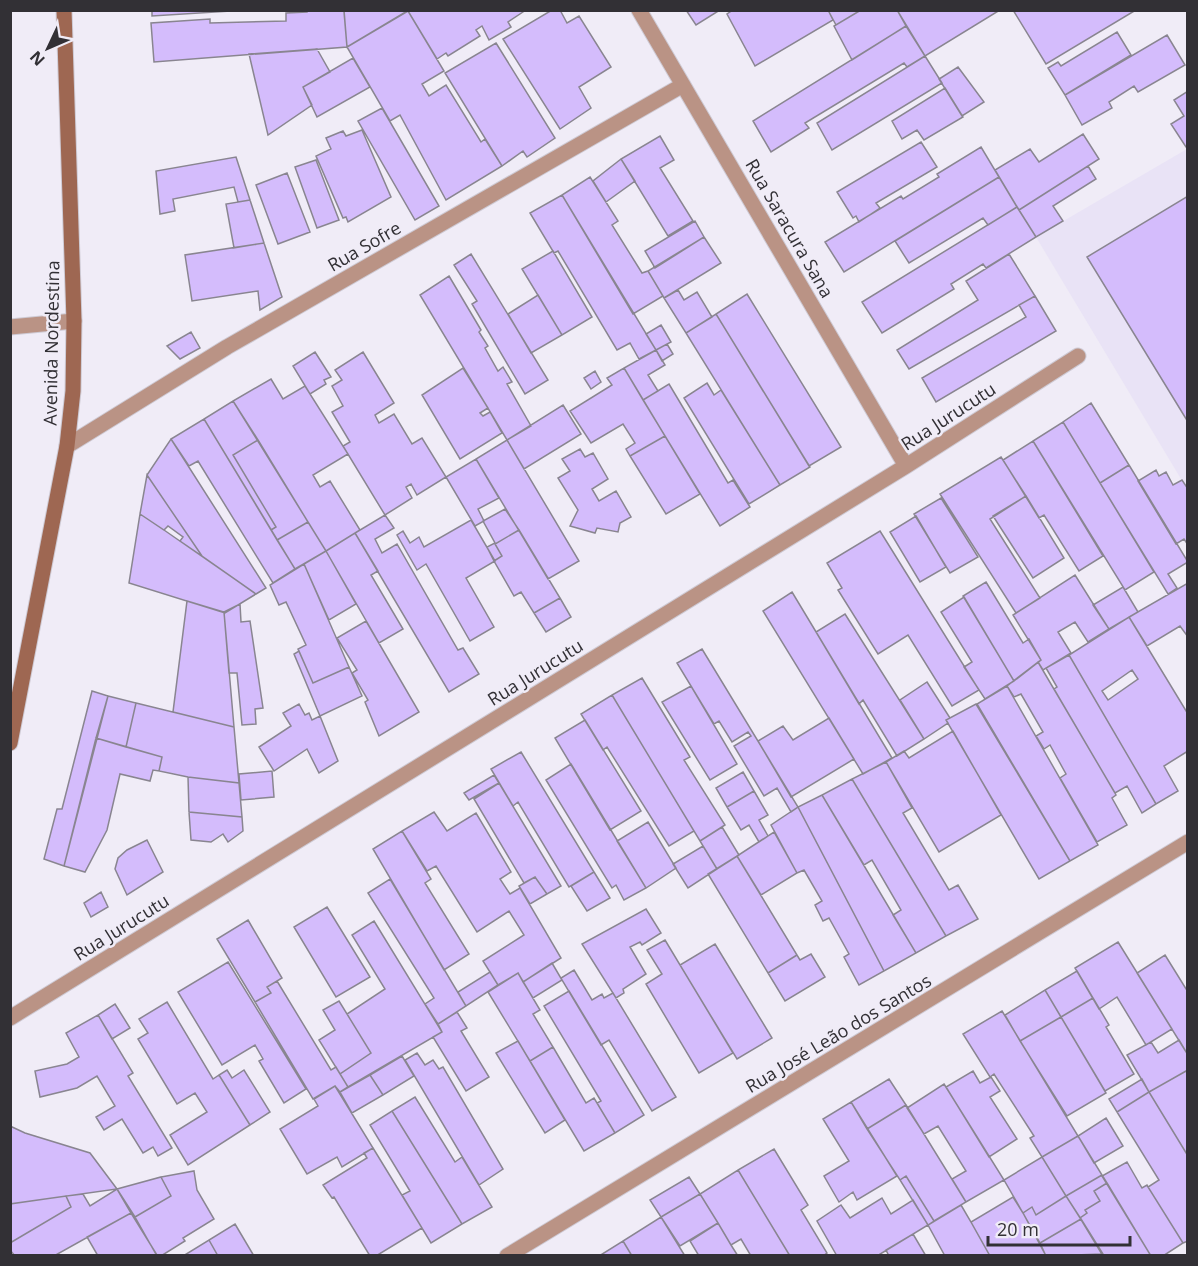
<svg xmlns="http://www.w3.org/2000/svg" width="1198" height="1266" viewBox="0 0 1198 1266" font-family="'Open Sans',sans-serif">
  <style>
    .built { fill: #e9e3f6 }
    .building { fill: #d4bcfc; stroke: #898590; stroke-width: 1.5; fill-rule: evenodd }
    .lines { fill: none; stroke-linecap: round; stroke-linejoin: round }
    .minor-casing { stroke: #cecad4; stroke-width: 17 }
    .secondary-casing { stroke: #cecad4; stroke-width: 17 }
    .minor { stroke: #ba9385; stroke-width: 15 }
    .secondary { stroke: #9e6752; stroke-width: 15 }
    .labels { text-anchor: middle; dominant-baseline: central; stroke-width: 5; stroke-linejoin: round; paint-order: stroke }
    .street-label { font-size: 18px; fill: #323035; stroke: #f0ecf7 }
  </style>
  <rect width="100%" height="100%" fill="#f0ecf7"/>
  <!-- built -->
  <path class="built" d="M 1187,149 L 1187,489 L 1036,237 Z"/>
  <!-- building -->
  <path class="building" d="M 152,10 L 247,10 L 152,16 Z
    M 307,10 L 344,10 L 347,47 L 154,62 L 151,23 L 210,19 L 210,23 L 286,21 L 286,13 L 307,12 Z
    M 347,10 L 409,10 L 347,47 L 344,12 Z
    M 526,10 L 508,22 L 511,27 L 489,40 L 482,26 L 476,30 L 480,36 L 448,56 L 446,53 L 437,59 L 408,11 Z
    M 552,10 L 560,10 L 567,23 L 579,16 L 611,67 L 579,87 L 591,108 L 560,129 L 503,39 Z
    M 686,10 L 720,10 L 696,25 Z
    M 733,10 L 828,10 L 833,20 L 755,66 L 727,14 Z
    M 828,10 L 861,10 L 836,25 Z
    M 861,10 L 897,10 L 906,26 L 852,60 L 834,26 Z
    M 897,10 L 1000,10 L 925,56 Z
    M 1013,10 L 1136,10 L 1046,64 Z
    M 408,11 L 444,71 L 422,84 L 429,96 L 446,85 L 481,142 L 485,139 L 502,166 L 446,200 L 400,115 L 390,121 L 347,47 Z
    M 906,26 L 925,56 L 907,67 L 904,63 L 805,123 L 809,128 L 771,152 L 753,121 Z
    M 1117,32 L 1131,55 L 1065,95 L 1048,68 L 1058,62 L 1061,66 Z
    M 1167,35 L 1185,65 L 1138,92 L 1134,86 L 1109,102 L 1112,108 L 1082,125 L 1065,95 Z
    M 496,43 L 555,138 L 527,157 L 523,151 L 502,166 L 445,73 Z
    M 317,49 L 330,72 L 303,87 L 312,105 L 268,135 L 249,54 Z
    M 925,56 L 942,83 L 832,150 L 817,123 Z
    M 353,58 L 370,87 L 317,117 L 303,87 Z
    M 958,67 L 984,102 L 962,116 L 939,79 Z
    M 945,88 L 963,117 L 924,140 L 917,130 L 902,139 L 892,121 Z
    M 1188,91 L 1188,147 L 1186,147 L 1171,124 L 1184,116 L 1174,100 Z
    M 382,108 L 439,206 L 415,220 L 358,121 Z
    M 362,130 L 391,197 L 348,222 L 346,217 L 343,218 L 316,156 L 331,149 L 326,138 L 343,131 L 346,136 Z
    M 1083,134 L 1099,159 L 1019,210 L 995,170 L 1030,149 L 1039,162 Z
    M 660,136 L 674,160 L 660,168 L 693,221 L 668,236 L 621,159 Z
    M 921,142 L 937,167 L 876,203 L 880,208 L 859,222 L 856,216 L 853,218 L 837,192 Z
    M 981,147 L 999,177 L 844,272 L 825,242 L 901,196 L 903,199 L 939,177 L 937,174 Z
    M 236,157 L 250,200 L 238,202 L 234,187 L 173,199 L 175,211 L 160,214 L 156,171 Z
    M 621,159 L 635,181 L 606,202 L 593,181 Z
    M 316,160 L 339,220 L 317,228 L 295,167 Z
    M 1088,166 L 1096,179 L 1053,206 L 1063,221 L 1036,237 L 1019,210 Z
    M 287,173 L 310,232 L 278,244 L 256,185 Z
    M 590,177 L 618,221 L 612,225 L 642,273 L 648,271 L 663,296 L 633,314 L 562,195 Z
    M 999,177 L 1017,207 L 988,225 L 983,218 L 909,263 L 895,241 Z
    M 562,195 L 656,350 L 639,359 L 630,343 L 617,350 L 558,251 L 554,253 L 530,213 Z
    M 1188,196 L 1188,422 L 1087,257 Z
    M 250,200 L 264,243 L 234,248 L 226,204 Z
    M 1017,207 L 1036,237 L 986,268 L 983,264 L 951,284 L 954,289 L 882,333 L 862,302 Z
    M 695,221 L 704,237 L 655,268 L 645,251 Z
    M 704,237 L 721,263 L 664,298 L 648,271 Z
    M 264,243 L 282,297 L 260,310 L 258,291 L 192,301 L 185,255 Z
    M 553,251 L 592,317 L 562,335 L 522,269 Z
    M 471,254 L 548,380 L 525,394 L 472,304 L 477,301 L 454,265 Z
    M 1009,254 L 1035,296 L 909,369 L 897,350 L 978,300 L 966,281 Z
    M 449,276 L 481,330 L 479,332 L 488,346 L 485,348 L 498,371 L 503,367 L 512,382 L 507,384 L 531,426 L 507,440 L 420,295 Z
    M 678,290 L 684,300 L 697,292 L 712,317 L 686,333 L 664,298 Z
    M 747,294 L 841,447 L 809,466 L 716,314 Z
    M 538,295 L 562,335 L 531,353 L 508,314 Z
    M 1035,296 L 1056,331 L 936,402 L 922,378 L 1026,317 L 1019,305 Z
    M 716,314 L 810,467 L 780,485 L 686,333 Z
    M 661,325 L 671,342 L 656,350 L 646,334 Z
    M 191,332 L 200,348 L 180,359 L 167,346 Z
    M 667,344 L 673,354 L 662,361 L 656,350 Z
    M 656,350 L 665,365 L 648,375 L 658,391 L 643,400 L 624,368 Z
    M 315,352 L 331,377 L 324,380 L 326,384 L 310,394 L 293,366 Z
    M 363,352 L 394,403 L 375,415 L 379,423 L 394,414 L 412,444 L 422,438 L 446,477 L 417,495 L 411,484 L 406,487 L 412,498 L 385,515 L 343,446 L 350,442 L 332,412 L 343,406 L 332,386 L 342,380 L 335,370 Z
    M 463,368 L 488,408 L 480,413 L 483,416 L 490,412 L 502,433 L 460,459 L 422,395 Z
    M 624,368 L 665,436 L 630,456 L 626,449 L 635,443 L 623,424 L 591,443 L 570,411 L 612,385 L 607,378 Z
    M 595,371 L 601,382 L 591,389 L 584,378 Z
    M 271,379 L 283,399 L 305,386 L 348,454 L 313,475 L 320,487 L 330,481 L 360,530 L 326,551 L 233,401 Z
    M 707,383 L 714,395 L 721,390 L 780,485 L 749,504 L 684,398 Z
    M 669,384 L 728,483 L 733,480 L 750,507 L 720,526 L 643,400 Z
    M 233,401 L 258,440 L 233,455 L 276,527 L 271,530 L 204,419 Z
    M 1091,403 L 1129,465 L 1100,483 L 1063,422 Z
    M 563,405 L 581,434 L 524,469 L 507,440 Z
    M 204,419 L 295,569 L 273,583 L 198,461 L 189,466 L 171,439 Z
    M 1063,422 L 1154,572 L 1125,590 L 1033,441 Z
    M 665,436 L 700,494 L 666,514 L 630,456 Z
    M 171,439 L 266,588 L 256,594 L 202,556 L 147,475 Z
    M 258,440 L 308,522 L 277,540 L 271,530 L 276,527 L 233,455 Z
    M 507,440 L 579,561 L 548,579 L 476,459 Z
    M 1033,441 L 1103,556 L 1079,571 L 1044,515 L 1039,518 L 1003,460 Z
    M 580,449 L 585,457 L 593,453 L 608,479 L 592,489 L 599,501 L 616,491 L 631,517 L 620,523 L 618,532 L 597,528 L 595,533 L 570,526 L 578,510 L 558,478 L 570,471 L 562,459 Z
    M 1001,457 L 1026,496 L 990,519 L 1040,598 L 1016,613 L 940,494 Z
    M 476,459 L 499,498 L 478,509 L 484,521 L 475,526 L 446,477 Z
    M 1129,465 L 1188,562 L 1168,574 L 1177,588 L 1168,594 L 1100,483 Z
    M 1156,470 L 1159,476 L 1166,472 L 1173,485 L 1182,480 L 1188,489 L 1188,545 L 1184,539 L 1176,544 L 1138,481 Z
    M 147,475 L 202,556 L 180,541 L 183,537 L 168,526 L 164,530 L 140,514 Z
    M 1026,496 L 1064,558 L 1033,578 L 993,516 Z
    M 941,498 L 978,557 L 950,573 L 914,514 Z
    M 505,509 L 519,530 L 495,544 L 502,556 L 494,561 L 487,547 L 495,543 L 483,521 Z
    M 140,514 L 164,530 L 256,594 L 225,613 L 129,583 Z
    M 385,515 L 394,528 L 375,539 L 382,553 L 397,544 L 458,650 L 463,648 L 479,674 L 449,692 L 355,533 Z
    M 916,516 L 946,567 L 920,582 L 890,532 Z
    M 471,520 L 495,561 L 466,578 L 494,627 L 470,641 L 426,564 L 417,570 L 397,535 L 403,531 L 410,543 L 419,537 L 424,547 Z
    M 308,522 L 326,551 L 295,569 L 277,540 Z
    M 519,530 L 560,598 L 534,613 L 521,592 L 514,596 L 494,561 L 502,556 L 495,544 Z
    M 880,531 L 979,690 L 952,706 L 908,635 L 878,654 L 838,590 L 842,588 L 827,563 Z
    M 355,533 L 378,571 L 371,575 L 403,629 L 379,643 L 326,551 Z
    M 326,551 L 356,604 L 329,620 L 304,564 Z
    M 304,564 L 349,667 L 313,683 L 298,649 L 306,645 L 286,602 L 279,605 L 270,585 Z
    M 1075,575 L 1109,629 L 1088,642 L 1075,622 L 1058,632 L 1071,653 L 1043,670 L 1038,662 L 1041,660 L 1013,615 Z
    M 986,582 L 1023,643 L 1029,639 L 1041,660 L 1014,681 L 963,596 Z
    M 1188,583 L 1188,637 L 1180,626 L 1147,646 L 1129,617 Z
    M 1123,587 L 1138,612 L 1109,629 L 1093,605 Z
    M 792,592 L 892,758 L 863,774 L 763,611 Z
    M 964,597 L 1014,681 L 985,699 L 964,667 L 972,662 L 941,612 Z
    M 560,598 L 571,617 L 546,632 L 534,613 Z
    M 187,601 L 224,612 L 234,727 L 173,712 Z
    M 240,604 L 241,622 L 250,621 L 263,708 L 255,709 L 256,724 L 242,725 L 237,673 L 229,673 L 224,612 Z
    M 845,614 L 924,739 L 897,756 L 863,700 L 859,704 L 816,632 Z
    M 1129,617 L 1188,714 L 1188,751 L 1164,766 L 1178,791 L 1156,804 L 1069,655 ZM 1132,670 L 1138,679 L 1108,700 L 1102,691 Z
    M 366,621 L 419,712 L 379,736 L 365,702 L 368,700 L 352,673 L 357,670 L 337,638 Z
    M 702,649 L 798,807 L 791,812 L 777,788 L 764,796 L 734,746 L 751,736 L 748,732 L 732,742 L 719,721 L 714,724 L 677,663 Z
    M 299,651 L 313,683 L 349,667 L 362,696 L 320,716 L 294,654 Z
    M 1069,655 L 1156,804 L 1142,813 L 1127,786 L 1115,793 L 1054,689 L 1057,687 L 1046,668 Z
    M 1038,662 L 1115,793 L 1116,795 L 1112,798 L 1127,825 L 1097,842 L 1060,778 L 1066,774 L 1050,745 L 1044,749 L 1036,736 L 1043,732 L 1021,694 L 1014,697 L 1007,686 Z
    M 642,678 L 690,757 L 684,760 L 725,825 L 700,841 L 612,695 Z
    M 927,682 L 950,718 L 946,720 L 948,723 L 924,739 L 900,700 Z
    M 691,686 L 737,764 L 710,780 L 662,702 Z
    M 1007,686 L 1098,845 L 1070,861 L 977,704 Z
    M 92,691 L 108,696 L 64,866 L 44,859 L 57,809 L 62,809 Z
    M 612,695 L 694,831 L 669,846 L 607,747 L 603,750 L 581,714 Z
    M 108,696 L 136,703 L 126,747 L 96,738 Z
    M 136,703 L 234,727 L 239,783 L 188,777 L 159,771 L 162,757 L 126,747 Z
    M 299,704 L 305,715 L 309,713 L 312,720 L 320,716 L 338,761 L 319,773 L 307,749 L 274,771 L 259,747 L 291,726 L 283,713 Z
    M 976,704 L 1070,861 L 1039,879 L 946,720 Z
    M 829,718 L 854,759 L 791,797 L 758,741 L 783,726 L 793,740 Z
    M 585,720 L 641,811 L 610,830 L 555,738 Z
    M 953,731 L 1001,815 L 939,852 L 886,762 L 904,751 L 909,758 Z
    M 96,738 L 162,757 L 159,771 L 153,770 L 150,781 L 120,774 L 107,830 L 85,872 L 64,866 Z
    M 521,752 L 594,872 L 569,887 L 518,802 L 513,806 L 491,769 Z
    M 886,762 L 912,808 L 903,813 L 949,890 L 958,885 L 978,919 L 946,936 L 852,779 Z
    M 571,764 L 646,888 L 624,900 L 616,885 L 612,888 L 546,780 Z
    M 272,771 L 274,797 L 241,800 L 239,774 Z
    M 743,772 L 754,791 L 727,807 L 716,788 Z
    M 494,775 L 499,783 L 469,800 L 464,793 Z
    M 188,777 L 239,783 L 242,817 L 189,812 Z
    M 852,779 L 946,936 L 916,953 L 893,915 L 901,910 L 872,860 L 864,865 L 822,795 Z
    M 499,783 L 561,886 L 547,894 L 535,877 L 524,883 L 474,799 Z
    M 754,791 L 768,815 L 759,820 L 768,836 L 759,842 L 749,825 L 741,830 L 727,807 Z
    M 822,795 L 916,953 L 884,971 L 798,807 Z
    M 798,807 L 884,971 L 859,985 L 844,957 L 849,954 L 829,918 L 823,921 L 815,905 L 822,901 L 804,870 L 797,873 L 771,825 Z
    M 189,812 L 242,817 L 243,831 L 228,842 L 223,834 L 211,842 L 191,840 Z
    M 434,812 L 447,831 L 476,813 L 511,872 L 500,879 L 510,894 L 520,888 L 561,958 L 523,982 L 518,973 L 498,985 L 483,961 L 524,935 L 509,911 L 477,932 L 436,866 L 427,871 L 402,831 Z
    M 648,822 L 676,868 L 646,888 L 617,841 Z
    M 722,827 L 739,855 L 717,869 L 700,841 Z
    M 402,831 L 431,879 L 425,883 L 469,954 L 444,970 L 373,849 Z
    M 774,832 L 797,873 L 761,895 L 737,856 Z
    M 147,840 L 163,872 L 127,895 L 115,869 L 118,858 L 127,850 Z
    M 703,846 L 717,869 L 688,888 L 673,864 Z
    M 737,856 L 797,955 L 768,973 L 708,874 Z
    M 594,872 L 610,898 L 587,911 L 571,886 Z
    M 535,877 L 547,894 L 530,904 L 519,886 Z
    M 390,879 L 466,1006 L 438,1024 L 425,1004 L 434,998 L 368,893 Z
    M 101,892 L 108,907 L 91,917 L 84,903 Z
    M 327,907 L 370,977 L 336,997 L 294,927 Z
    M 646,909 L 661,933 L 642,945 L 640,942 L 630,947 L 646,974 L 623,989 L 624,993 L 616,998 L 582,944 Z
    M 248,920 L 282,978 L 267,987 L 271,993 L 255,1002 L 217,939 Z
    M 374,921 L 442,1032 L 348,1087 L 340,1074 L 371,1053 L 347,1014 L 385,989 L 352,935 Z
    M 665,940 L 733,1053 L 699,1073 L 646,984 L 662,974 L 647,950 Z
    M 1118,942 L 1172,1029 L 1146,1045 L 1117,997 L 1099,1009 L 1075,968 Z
    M 715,944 L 772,1038 L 737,1059 L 680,965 Z
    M 811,954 L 825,977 L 785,1001 L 768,973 L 797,955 L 800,960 Z
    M 1165,955 L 1188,992 L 1188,1055 L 1137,973 Z
    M 228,962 L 306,1089 L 284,1103 L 259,1061 L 263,1059 L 255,1045 L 222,1065 L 178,992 Z
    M 552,963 L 562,980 L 533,998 L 523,982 Z
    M 574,970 L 592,1000 L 602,994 L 604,998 L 613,993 L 676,1097 L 652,1111 L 609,1040 L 601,1045 L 562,980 L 561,978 Z
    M 1077,971 L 1093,998 L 1061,1017 L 1045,990 Z
    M 490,972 L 498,985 L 466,1006 L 458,992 Z
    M 518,973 L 540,1010 L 533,1014 L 553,1047 L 530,1061 L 488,992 Z
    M 277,981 L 331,1070 L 336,1067 L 348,1087 L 340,1092 L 335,1086 L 313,1099 L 255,1002 L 271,993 L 267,987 Z
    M 1045,990 L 1061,1017 L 1020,1041 L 1005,1015 Z
    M 569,991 L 644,1115 L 615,1133 L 597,1103 L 601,1101 L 544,1006 Z
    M 1093,998 L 1109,1025 L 1106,1027 L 1134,1074 L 1105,1091 L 1061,1017 Z
    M 339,1001 L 371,1053 L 340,1074 L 319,1040 L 335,1030 L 323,1010 Z
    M 167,1002 L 213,1079 L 219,1075 L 250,1125 L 188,1165 L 170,1135 L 207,1112 L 195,1093 L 177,1104 L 138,1039 L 148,1033 L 139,1019 Z
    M 115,1004 L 130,1028 L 112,1039 L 98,1015 Z
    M 1002,1011 L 1078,1136 L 1042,1157 L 1030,1138 L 1034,1136 L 994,1074 L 990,1077 L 963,1034 Z
    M 457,1012 L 467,1028 L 461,1031 L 489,1077 L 466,1091 L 433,1037 L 442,1032 L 438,1024 Z
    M 98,1015 L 133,1073 L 128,1076 L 172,1148 L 158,1156 L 153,1147 L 143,1153 L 122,1119 L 104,1130 L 96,1117 L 115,1106 L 97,1076 L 77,1088 L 40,1097 L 35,1071 L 67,1064 L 79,1057 L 66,1033 Z
    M 1061,1017 L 1106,1093 L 1067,1116 L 1020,1041 Z
    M 1179,1040 L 1188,1055 L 1188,1070 L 1149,1092 L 1127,1055 L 1151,1042 L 1158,1053 Z
    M 518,1041 L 565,1120 L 545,1133 L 496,1053 Z
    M 553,1047 L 586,1103 L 594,1098 L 615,1133 L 584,1151 L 530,1061 Z
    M 417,1053 L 425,1065 L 433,1060 L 439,1069 L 443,1067 L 503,1169 L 479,1185 L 405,1060 Z
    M 402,1056 L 414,1076 L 383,1095 L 370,1075 Z
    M 227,1070 L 232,1078 L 244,1070 L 270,1112 L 250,1125 L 219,1075 Z
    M 973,1071 L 980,1083 L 991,1077 L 1000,1091 L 990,1097 L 1017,1139 L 989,1157 L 946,1087 Z
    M 1186,1071 L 1188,1073 L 1188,1156 L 1149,1092 Z
    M 370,1075 L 383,1095 L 352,1113 L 340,1092 Z
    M 889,1079 L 906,1105 L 867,1129 L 851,1102 Z
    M 1142,1079 L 1149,1092 L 1117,1112 L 1109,1099 Z
    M 944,1084 L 1004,1180 L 966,1202 L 952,1179 L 966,1171 L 938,1126 L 924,1134 L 907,1108 Z
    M 335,1086 L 373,1148 L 342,1167 L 337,1157 L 307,1174 L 280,1129 L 318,1106 L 314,1099 Z
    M 1149,1092 L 1188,1156 L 1188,1241 L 1183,1243 L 1148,1187 L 1159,1180 L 1117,1112 Z
    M 415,1097 L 455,1162 L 462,1157 L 492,1207 L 462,1224 L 392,1111 Z
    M 851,1102 L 897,1176 L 857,1200 L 853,1192 L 839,1202 L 824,1176 L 849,1161 L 823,1119 Z
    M 906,1105 L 966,1202 L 934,1221 L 906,1176 L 900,1180 L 867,1129 Z
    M 392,1111 L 462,1224 L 431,1243 L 402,1195 L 410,1191 L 370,1125 Z
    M 1106,1118 L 1123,1146 L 1094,1163 L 1078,1136 Z
    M 10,1126 L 25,1133 L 90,1153 L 117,1189 L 10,1204 Z
    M 1078,1136 L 1102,1175 L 1066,1196 L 1042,1157 Z
    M 373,1148 L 422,1228 L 376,1256 L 370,1256 L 334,1197 L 332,1198 L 323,1185 L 367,1158 L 364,1153 Z
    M 774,1149 L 808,1205 L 801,1210 L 827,1253 L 823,1256 L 790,1256 L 738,1170 Z
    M 1042,1157 L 1066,1196 L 1036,1215 L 1032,1207 L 1023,1213 L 1004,1180 Z
    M 1127,1162 L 1142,1188 L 1147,1185 L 1148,1187 L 1183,1243 L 1163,1256 L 1151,1256 L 1102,1176 Z
    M 738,1170 L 790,1256 L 751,1256 L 741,1239 L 731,1245 L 718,1223 L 700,1194 Z
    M 194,1171 L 197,1190 L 214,1219 L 183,1238 L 185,1241 L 161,1256 L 157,1256 L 135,1217 L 171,1196 L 161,1177 Z
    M 1102,1175 L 1107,1183 L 1094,1191 L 1100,1201 L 1085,1210 L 1087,1213 L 1080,1218 L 1066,1196 Z
    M 906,1176 L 934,1221 L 928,1225 L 900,1180 Z
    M 161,1177 L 171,1196 L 135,1217 L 117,1189 Z
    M 689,1177 L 700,1194 L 661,1217 L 650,1200 Z
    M 1107,1183 L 1151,1256 L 1103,1256 L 1080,1218 L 1087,1213 L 1085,1210 L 1100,1201 L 1094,1191 Z
    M 117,1189 L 131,1213 L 54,1256 L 15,1256 L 10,1250 L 10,1243 L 71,1207 L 66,1196 L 83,1194 L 90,1206 Z
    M 700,1194 L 718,1223 L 680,1246 L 661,1217 Z
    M 66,1196 L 71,1207 L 10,1243 L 10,1204 Z
    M 1066,1196 L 1081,1219 L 1040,1243 L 1023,1213 L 1032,1207 L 1036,1215 Z
    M 1013,1197 L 1023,1213 L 1046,1256 L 990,1256 L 971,1222 Z
    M 882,1198 L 891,1214 L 913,1200 L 928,1225 L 877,1256 L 837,1256 L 817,1221 L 841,1205 L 850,1218 Z
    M 961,1205 L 971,1222 L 990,1256 L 945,1256 L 928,1225 Z
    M 131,1213 L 157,1255 L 98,1256 L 87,1237 Z
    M 661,1217 L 685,1256 L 632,1256 L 623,1241 Z
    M 1081,1219 L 1103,1254 L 1046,1256 L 1040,1243 Z
    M 718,1223 L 731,1245 L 738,1256 L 699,1256 L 690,1241 Z
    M 235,1224 L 254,1256 L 218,1256 L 209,1240 Z
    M 913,1234 L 926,1256 L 889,1256 L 886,1250 Z
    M 209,1240 L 218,1256 L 183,1256 Z
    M 623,1241 L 632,1256 L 599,1256 Z"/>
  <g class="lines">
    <defs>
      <path id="minor" d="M 639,10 L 906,466
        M 10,327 L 74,321
        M 67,446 L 227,347 L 683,85
        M 10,1018 L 906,466 L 1078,356
        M 507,1256 L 1188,842"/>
      <path id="secondary" d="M 10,743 L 67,446 L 73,391 L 74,321 L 64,10"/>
    </defs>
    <!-- minor casing -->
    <use href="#minor" class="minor-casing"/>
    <!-- secondary casing -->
    <use href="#secondary" class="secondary-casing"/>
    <!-- minor -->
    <use href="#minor" class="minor"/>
    <!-- secondary -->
    <use href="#secondary" class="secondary"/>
  </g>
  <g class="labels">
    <!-- street labels -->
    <g class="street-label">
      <text transform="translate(790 228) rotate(60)">Rua Saracura Sana</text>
      <text transform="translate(364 246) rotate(-30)">Rua Sofre</text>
      <text transform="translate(51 343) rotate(-89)">Avenida Nordestina</text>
      <text transform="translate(948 416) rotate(-33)">Rua Jurucutu</text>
      <text transform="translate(535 672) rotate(-32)">Rua Jurucutu</text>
      <text transform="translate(121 927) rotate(-32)">Rua Jurucutu</text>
      <text transform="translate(838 1033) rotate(-31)">Rua José Leão dos Santos</text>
    </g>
  </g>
  <!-- border -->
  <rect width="1198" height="1266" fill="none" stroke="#323035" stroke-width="24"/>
  <!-- north arrow -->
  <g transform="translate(48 48) rotate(226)" stroke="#f0ecf7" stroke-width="4.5" paint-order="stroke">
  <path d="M0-4.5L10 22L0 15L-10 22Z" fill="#323035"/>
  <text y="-9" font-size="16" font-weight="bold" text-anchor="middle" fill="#323035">N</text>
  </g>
  <!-- scale -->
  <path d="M988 1236v9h142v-9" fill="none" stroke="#323035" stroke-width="3"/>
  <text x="997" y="1236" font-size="18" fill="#323035" stroke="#f0ecf7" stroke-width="4.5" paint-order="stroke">20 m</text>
</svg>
